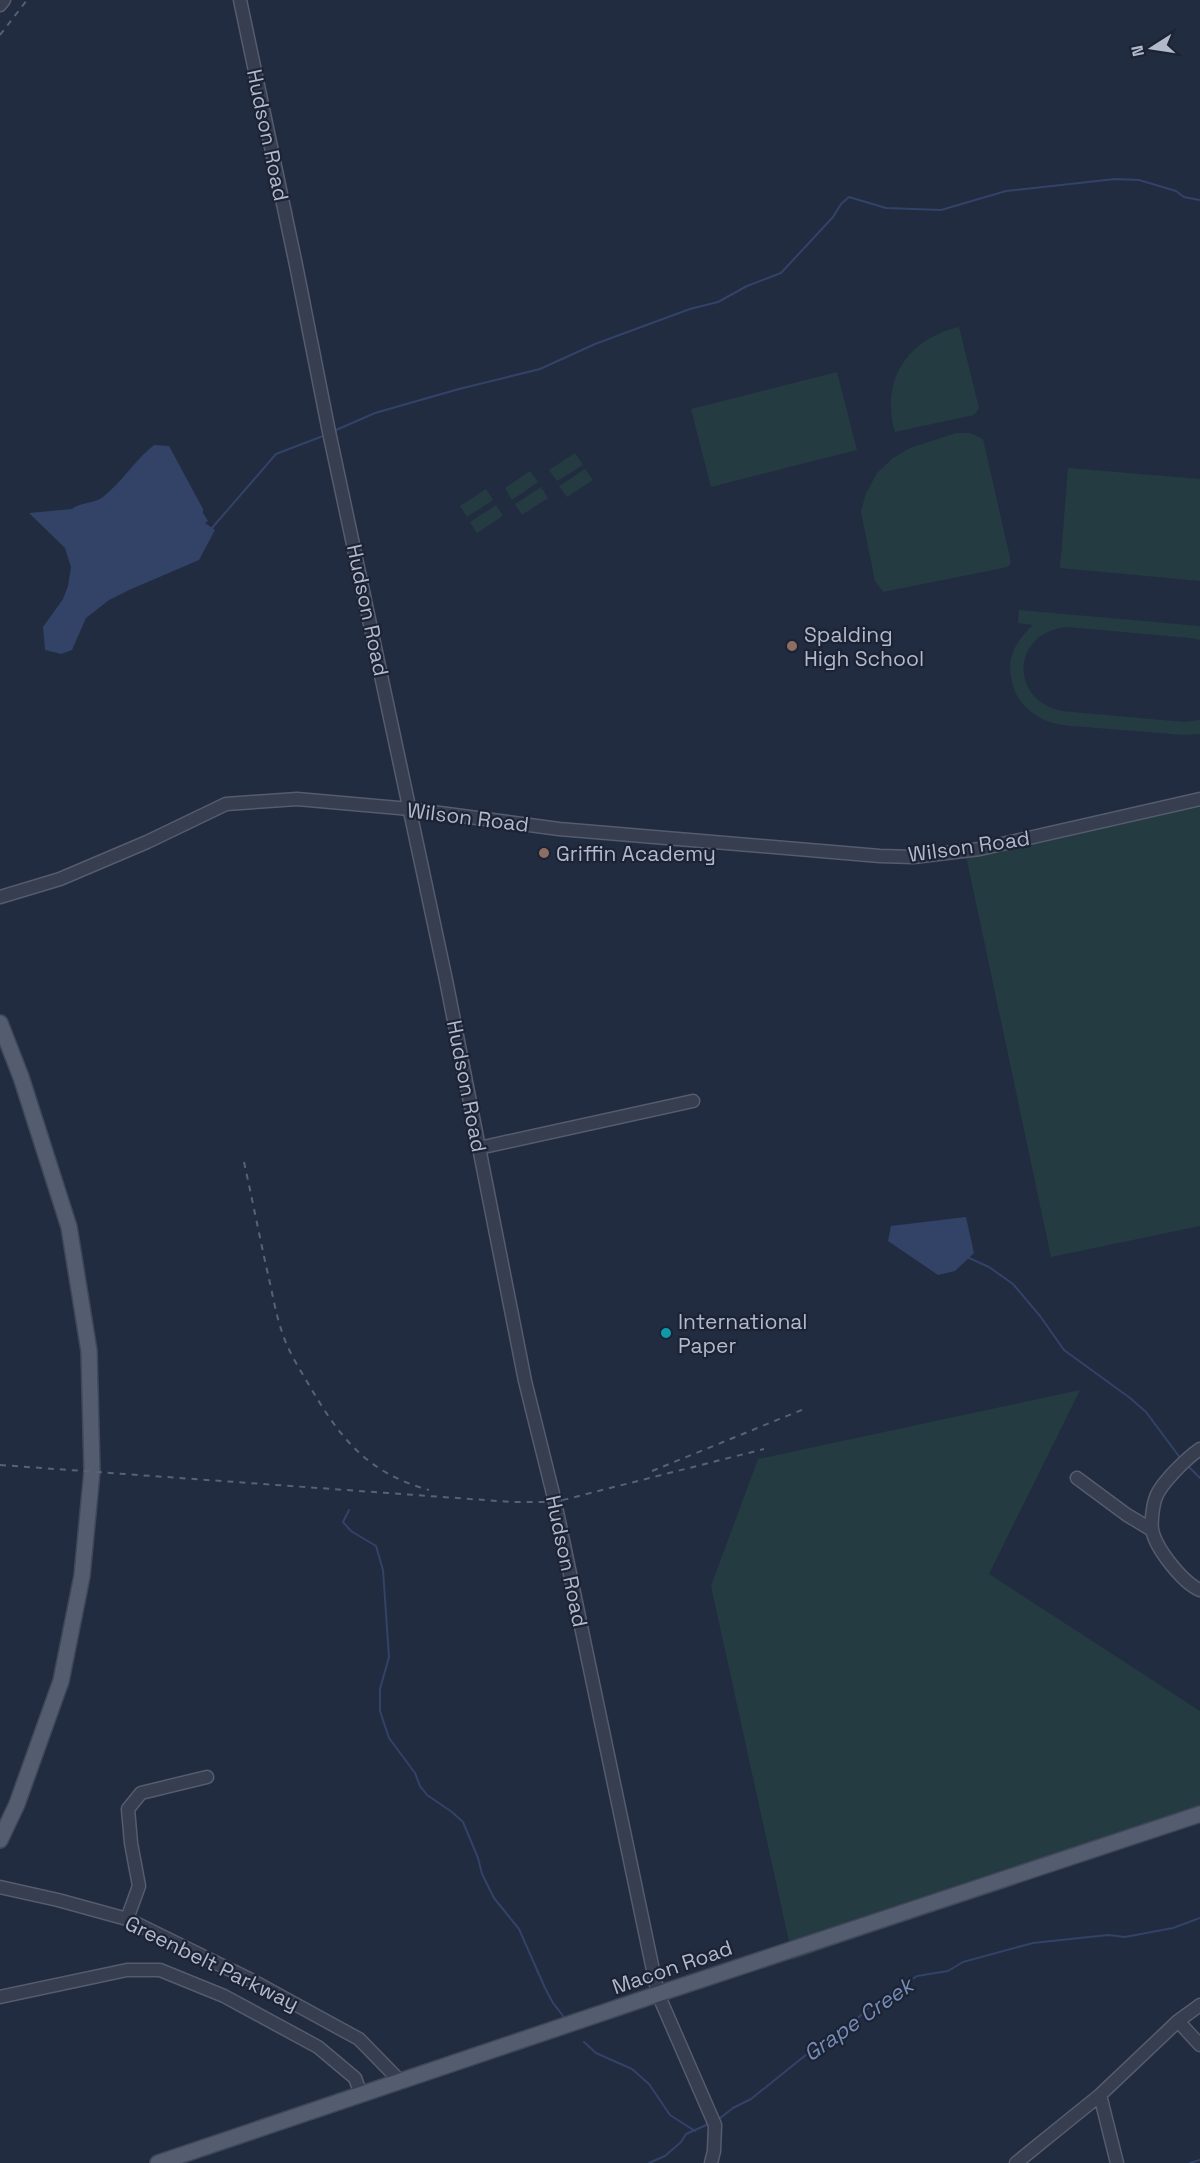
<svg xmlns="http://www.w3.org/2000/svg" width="1200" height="2163" viewBox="0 0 1200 2163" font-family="'Space Grotesk',sans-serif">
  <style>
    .green { fill: #243b41 }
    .water { fill: #324367 }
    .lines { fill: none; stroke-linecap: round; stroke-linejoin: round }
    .stream { stroke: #324367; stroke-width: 2 }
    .minor-casing { stroke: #545c6e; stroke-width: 15 }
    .major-casing { stroke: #3f4759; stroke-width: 18 }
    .minor { stroke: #363e50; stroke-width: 12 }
    .major { stroke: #545d70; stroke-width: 15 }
    .rail { stroke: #586277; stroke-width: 2; stroke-dasharray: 6 6; stroke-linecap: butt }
    .education-dot { fill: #8d6e63; stroke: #1b2335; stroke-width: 2 }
    .culture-dot { fill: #0f9aa8; stroke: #1b2335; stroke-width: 2 }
    .labels { text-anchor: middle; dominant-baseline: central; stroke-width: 4.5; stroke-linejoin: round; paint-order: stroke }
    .street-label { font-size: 21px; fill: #b2b9cb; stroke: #1b2335 }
    .poi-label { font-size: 21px; fill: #b2b9cb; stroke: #1b2335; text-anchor: start }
    .water-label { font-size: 22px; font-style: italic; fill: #778cb5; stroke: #1b2335 }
  </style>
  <rect width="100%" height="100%" fill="#222c40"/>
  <!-- green -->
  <path class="green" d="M 959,327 L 979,408 L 974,415 L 895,432 C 880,379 908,339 959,327 Z
    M 837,372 L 857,450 L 711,487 L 691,409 Z
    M 956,433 L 970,433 L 983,439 L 1011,562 L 1009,566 L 1003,568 L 883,592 L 875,581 L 861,512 L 866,493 L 877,473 L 893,458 L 910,448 Z
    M 575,453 L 583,465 L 557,481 L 549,470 Z
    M 1068,468 L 1200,479 L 1200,581 L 1060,568 Z
    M 585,469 L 593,480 L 567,497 L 559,486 Z
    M 530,471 L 538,482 L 512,500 L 505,488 Z
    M 541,487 L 548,498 L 522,515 L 515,504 Z
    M 486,489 L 493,500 L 467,517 L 460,506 Z
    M 496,505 L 503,516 L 477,533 L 470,522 Z
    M 1019,610 L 1200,626 L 1200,640 L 1190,638 L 1067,627 C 1012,632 1008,700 1062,711 L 1184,722 L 1200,720 L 1200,734 L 1184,735 C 1155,733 1126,730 1097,728 C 1078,726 1055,727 1039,717 C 1024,709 1013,694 1011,677 C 1007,655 1017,640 1033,625 L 1018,623 Z
    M 1200,803 L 1200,1226 L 1051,1257 L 965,851 Z
    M 1080,1390 L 989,1574 L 1200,1711 L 1200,1819 L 1083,1858 L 793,1960 L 711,1586 L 758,1459 Z"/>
  <!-- water -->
  <path class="water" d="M 154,445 L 169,446 L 203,509 L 203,513 L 208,521 L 205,523 L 215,530 L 199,560 L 129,590 L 109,600 L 86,618 L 72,650 L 61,654 L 45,650 L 43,627 L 63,599 L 68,586 L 71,567 L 65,548 L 29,513 L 72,509 C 80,502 94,504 103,497 C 122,482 135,460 154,445 Z
    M 966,1217 L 974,1253 L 955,1271 L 938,1275 L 888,1241 L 891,1226 Z"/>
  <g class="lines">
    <!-- stream -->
    <path class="stream" d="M 336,430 L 375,413 L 459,389 L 540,369 L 595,344 L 690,309 L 718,302 L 747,286 L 781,273 L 833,217 L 841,204 L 849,197 L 886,208 L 941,210 L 1006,191 L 1115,179 L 1139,180 L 1176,191 L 1184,197 L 1200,200
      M 212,528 L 276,454 L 323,436
      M 969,1258 L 989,1267 L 1013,1284 L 1040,1316 L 1064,1350 L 1130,1398 L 1146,1412 L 1181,1459
      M 1187,1465 L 1200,1478
      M 349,1510 L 343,1522 L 351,1531 L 376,1546 L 383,1570 L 389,1657 L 380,1689 L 380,1711 L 389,1738 L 415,1773 L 420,1786 L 427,1795 L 452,1812 L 463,1822 L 478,1858 L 482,1874 L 494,1898 L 519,1929 L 545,1988 L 553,2003 L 564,2017
      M 584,2042 L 596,2053 L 632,2069 L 649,2084 L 670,2115 L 695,2131
      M 719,2119 L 733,2108 L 751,2099 L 817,2046 L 831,2039 L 853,2023 L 867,2009 L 917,1976 L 948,1971 L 963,1962 L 1033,1943 L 1108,1935 L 1125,1937 L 1173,1928 L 1200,1918
      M 649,2163 L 665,2156 L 681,2142 L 686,2134 L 711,2123
      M 1190,2163 L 1200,2160"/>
    <defs>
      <path id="minor" d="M 240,0 L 296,265 L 328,427 L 446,980 L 525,1381 L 555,1502 L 658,1994 L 715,2125 L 714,2151 L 711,2163
        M 0,5 L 4,0
        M 0,897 L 60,879 L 147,842 L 226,804 L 297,799 L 410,809 L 559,829 L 880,856 L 913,857 L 980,849 L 1200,799
        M 479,1148 L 693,1101
        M 1200,1449 C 1188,1457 1161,1483 1156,1497 C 1153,1504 1151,1521 1152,1529 C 1155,1548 1183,1583 1200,1590
        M 1077,1478 L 1127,1515 L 1152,1530
        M 0,1887 L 58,1900 L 127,1919 L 253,1981 L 359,2039 L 401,2082
        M 127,1919 L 139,1886 L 131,1843 L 128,1809 L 141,1793 L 207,1777
        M 0,1997 L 127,1970 L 160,1970 L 224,1996 L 318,2047 L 355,2078 L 361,2094
        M 1178,2021 L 1200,2045
        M 1100,2095 L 1117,2163
        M 1016,2163 L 1100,2095 L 1178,2021 L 1200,2005"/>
      <path id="major" d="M 0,1023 L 21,1077 L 69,1227 L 89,1351 L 92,1471 L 82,1576 L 61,1681 L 17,1804 L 0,1840
        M 158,2163 L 658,1994 L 1200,1814"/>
    </defs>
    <!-- minor casing -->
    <use href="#minor" class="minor-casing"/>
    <!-- major casing -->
    <use href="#major" class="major-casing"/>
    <!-- minor -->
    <use href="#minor" class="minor"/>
    <!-- major -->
    <use href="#major" class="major"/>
    <!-- rail -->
    <path class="rail" d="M 0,35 L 27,0
      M 244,1162 C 252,1198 259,1234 267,1270 C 272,1290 275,1312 282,1332 C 288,1351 299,1368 309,1385 C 340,1438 367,1473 429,1490
      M 0,1465 L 512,1502 L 555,1502 L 764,1449
      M 652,1471 L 804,1409"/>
  </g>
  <!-- markers -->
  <g class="education-dot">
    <circle cx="792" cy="646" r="6"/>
    <circle cx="544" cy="853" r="6"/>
  </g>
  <circle class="culture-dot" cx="666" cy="1333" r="6"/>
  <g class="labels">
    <!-- street labels -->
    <g class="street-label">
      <text transform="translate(268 135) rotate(78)">Hudson Road</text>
      <text transform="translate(368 610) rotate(78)">Hudson Road</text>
      <text transform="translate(468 817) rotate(7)">Wilson Road</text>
      <text transform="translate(969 846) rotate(-8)">Wilson Road</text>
      <text transform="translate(467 1086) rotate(79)">Hudson Road</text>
      <text transform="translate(567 1561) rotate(78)">Hudson Road</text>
      <text transform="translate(212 1963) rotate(26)">Greenbelt Parkway</text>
      <text transform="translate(672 1967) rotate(-19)">Macon Road</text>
    </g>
    <!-- poi labels -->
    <g class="poi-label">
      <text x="804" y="634">Spalding<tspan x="804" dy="24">High School</tspan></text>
      <text x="556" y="853">Griffin Academy</text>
      <text x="678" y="1321">International<tspan x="678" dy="24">Paper</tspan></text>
    </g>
    <!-- water labels -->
    <g class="water-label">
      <text transform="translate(858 2019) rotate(-35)">Grape Creek</text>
    </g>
  </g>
  <!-- north arrow -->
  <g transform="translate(1152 48) rotate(258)" stroke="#1b2335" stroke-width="4.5" paint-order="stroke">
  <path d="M0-4.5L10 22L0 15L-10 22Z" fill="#b2b9cb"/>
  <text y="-9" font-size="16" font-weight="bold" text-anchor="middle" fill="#b2b9cb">N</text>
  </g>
</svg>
